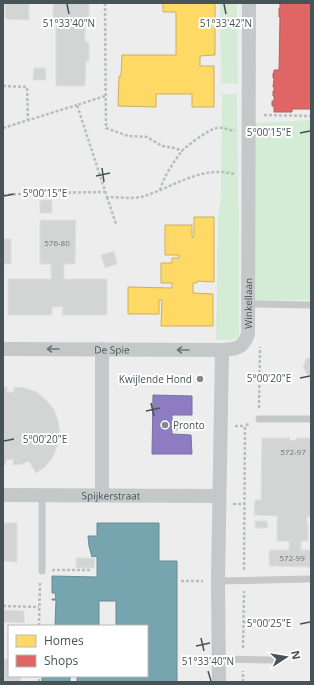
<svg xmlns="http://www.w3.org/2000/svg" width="314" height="685" viewBox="0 0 314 685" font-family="'Open Sans',sans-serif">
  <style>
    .green { fill: #d4ebd6 }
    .homes { fill: #ffd966; stroke: #c8b162 }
    .shops { fill: #e06666; stroke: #b26062 }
    .offices { fill: #8e7cc3; stroke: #7870a3 }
    .public { fill: #76a5af; stroke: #688c95 }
    .building { fill: #d3d5d5; stroke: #dfdfe0 }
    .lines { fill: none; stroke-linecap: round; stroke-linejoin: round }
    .path { stroke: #b6c0ba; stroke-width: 2.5; stroke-dasharray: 3 2; stroke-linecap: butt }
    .lane { stroke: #c5c8c8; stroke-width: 7 }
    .street { stroke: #c5c8c8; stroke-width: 14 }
    .oneway { stroke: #6c7679 }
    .ticks { fill: none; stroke: #465357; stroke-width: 1.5 }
    .poi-dot { fill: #81898c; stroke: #fff; stroke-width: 1.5 }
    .labels { text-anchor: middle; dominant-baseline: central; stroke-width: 4; stroke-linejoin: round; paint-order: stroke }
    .number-label { font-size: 8px; fill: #6b7578 }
    .street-label { font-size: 10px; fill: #465357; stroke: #fff }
    .poi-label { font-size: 10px; fill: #465357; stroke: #fff; text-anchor: end }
    .ticks-label { font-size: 10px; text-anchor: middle; fill: #465357; stroke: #fff; stroke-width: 4; stroke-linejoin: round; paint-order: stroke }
  </style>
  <rect width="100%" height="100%" fill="#eeeded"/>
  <!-- green -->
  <path class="green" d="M 220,3 L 237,3 L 238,84 L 221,83 Z
    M 222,94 L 237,94 L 239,247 L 239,337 L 234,340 L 216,340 L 218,216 L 221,197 Z
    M 311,120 L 311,300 L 255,301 L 253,123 Z"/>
  <!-- homes -->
  <path class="homes" d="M 163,3 L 215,3 L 215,55 L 200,56 L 200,66 L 214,66 L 214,107 L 192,107 L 192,94 L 156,94 L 156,107 L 118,106 L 119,76 L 121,76 L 122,55 L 176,55 L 176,12 L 163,12 Z
    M 194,217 L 214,217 L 214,282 L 197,281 L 197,283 L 193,283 L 193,293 L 213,294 L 213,326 L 161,326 L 162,300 L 159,300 L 159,314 L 128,314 L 128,287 L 172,288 L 172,283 L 161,283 L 161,263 L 172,263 L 172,258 L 179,258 L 179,255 L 165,255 L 165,225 L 192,225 L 192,237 L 194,237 Z"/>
  <!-- shops -->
  <path class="shops" d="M 280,3 L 311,3 L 311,109 L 292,109 L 292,112 L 274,112 L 274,106 L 272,106 L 272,101 L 274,101 L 274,96 L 273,96 L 273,91 L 274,91 L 274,87 L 273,87 L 274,78 L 273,78 L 273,73 L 274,73 L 274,70 L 279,70 L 280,17 L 279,17 L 279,8 L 280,8 Z"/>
  <!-- offices -->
  <path class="offices" d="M 153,395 L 192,396 L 192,415 L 172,415 L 172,420 L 177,420 L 177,430 L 172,430 L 172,434 L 191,435 L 192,454 L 152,454 Z"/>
  <!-- public -->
  <path class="public" d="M 97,523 L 159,523 L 159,561 L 177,561 L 177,682 L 77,682 L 77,676 L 147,676 L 147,626 L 116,626 L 116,601 L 99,601 L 99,626 L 55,626 L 56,600 L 52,600 L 52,599 L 56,599 L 55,593 L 52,593 L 52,576 L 97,577 L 97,556 L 92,557 L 89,546 L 88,536 L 97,536 Z
    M 42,676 L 70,676 L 70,682 L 42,682 Z"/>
  <!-- building -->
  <path class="building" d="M 3,3 L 29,3 L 29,20 L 5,19 L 5,5 L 3,5 Z
    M 53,3 L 89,3 L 89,18 L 85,18 L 85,42 L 89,42 L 89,61 L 86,61 L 85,86 L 56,86 L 56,18 L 53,18 Z
    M 34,68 L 46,68 L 46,80 L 33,80 Z
    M 40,200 L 52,200 L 52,213 L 40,213 Z
    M 40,220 L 76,220 L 75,264 L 64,264 L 64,279 L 107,279 L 107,315 L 62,315 L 63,307 L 52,307 L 52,315 L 8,315 L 8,279 L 51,279 L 51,264 L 40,264 Z
    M 3,239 L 11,239 L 11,264 L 3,264 Z
    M 114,251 L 117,264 L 105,268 L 101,255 Z
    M 311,357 L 311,376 L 307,375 L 303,367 L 306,359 Z
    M 3,387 L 7,387 L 7,392 L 14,392 L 14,387 L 15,387 L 25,388 L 37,392 L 47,401 L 54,410 L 58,420 L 60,433 L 58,444 L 54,455 L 46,466 L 36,473 L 29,461 L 22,464 L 14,465 L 13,465 L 13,459 L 6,460 L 6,465 L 3,465 Z
    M 288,437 L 289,437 L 290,440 L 296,440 L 297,437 L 298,437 L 298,438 L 311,438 L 311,516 L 307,517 L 307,525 L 308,525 L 308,541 L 301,541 L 301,550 L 311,550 L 311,567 L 269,566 L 269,550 L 289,550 L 289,541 L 277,541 L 277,516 L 254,515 L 255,500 L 261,500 L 262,438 L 288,438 Z
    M 255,521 L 267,521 L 268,528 L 255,528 Z
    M 3,523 L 17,523 L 17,562 L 3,561 Z
    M 76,558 L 95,558 L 94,568 L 76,568 Z
    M 3,610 L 24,611 L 24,623 L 3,622 Z
    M 3,659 L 9,659 L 9,676 L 21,676 L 20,682 L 3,682 Z"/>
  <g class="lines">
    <!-- path -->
    <path class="path" d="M 105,3 L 106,128 L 128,136 L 147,137 L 162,146 L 175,148 L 182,151
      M 3,86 L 27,87 L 28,120
      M 105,96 L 77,105 L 107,197 C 118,197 131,199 141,197 C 173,188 200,165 234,174
      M 264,115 L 311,116
      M 3,128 L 77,105
      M 160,190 C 163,178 173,163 181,152 C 186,146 209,129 217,128 C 223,127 228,130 235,131
      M 3,195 L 36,193 L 105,192
      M 107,197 L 116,224
      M 259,408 L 260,347
      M 179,425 L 206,425
      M 235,426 L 245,426
      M 233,504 L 244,504
      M 52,570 L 91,570
      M 244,570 L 245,426 L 250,423
      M 181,581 L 203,581
      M 3,606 L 39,607
      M 243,622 L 273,622
      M 39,626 L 40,583
      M 243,648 L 244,591
      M 39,682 L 39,676
      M 243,682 L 243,671"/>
    <!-- lane -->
    <path class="lane" d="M 248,304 L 311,305
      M 259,419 L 311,419
      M 42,495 L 42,571
      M 218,581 L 309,579 L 311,579
      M 218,659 L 273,660"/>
    <!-- street -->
    <g class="street">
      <path id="s1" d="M 3,349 L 222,350"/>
      <path id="s2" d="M 3,495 L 219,496"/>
      <path d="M 102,495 L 102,349"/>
      <path id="s3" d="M 219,682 L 218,581 L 222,350 C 235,349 243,349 248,334 L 249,3"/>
    </g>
  </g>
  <!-- one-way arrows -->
  <defs><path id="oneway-shaft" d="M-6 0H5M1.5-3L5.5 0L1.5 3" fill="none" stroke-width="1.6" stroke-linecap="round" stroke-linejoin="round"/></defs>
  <g class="oneway">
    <use href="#oneway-shaft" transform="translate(53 349) rotate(-180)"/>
    <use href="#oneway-shaft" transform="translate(183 350) rotate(-180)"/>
  </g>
  <!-- ticks -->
  <path class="ticks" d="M 67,4 L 69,14M 224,4 L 226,14M 300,133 L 310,131M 102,168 L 104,182M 96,176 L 110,173M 4,196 L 14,194M 300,378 L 310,376M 151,403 L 154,416M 146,411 L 160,408M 4,441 L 14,439M 300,624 L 310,622M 201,638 L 204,651M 196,646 L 210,643M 208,671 L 211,681"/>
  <!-- markers -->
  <g class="poi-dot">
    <circle cx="200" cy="379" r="4"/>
    <circle cx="165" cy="425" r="4"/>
  </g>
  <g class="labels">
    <!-- number labels -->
    <g class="number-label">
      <text x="57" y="242">576-80</text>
      <text x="293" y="451">572-97</text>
      <text x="292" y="557">572-99</text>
    </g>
    <!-- street labels -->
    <g class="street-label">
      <text stroke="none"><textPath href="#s3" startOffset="396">Winkellaan</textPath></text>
      <text stroke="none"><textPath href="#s1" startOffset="109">De Spie</textPath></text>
      <text stroke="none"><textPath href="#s2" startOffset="108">Spijkerstraat</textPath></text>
    </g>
    <!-- poi labels -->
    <g class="poi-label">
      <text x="192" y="379">Kwijlende Hond</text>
      <text x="173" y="425" text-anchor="start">Pronto</text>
    </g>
  </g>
  <g class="ticks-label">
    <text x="69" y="27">51°33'40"N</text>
    <text x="226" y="27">51°33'42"N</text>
    <text x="269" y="136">5°00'15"E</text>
    <text x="45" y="197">5°00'15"E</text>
    <text x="269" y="382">5°00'20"E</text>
    <text x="45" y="443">5°00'20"E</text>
    <text x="269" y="627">5°00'25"E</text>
    <text x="208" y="665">51°33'40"N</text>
  </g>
  <!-- border -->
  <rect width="314" height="685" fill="none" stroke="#465357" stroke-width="8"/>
  <!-- legend -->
  <rect x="8" y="625" width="140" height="52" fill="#ffffff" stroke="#b5babc"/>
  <rect x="16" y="635" width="20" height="12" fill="#ffd966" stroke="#b5babc"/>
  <text x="44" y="645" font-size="12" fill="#465357">Homes</text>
  <rect x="16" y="655" width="20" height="12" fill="#e06666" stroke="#b5babc"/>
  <text x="44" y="665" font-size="12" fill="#465357">Shops</text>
  <!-- north arrow -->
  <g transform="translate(286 657) rotate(78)" stroke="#ffffff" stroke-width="3" paint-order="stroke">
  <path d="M0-3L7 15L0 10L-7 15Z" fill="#465357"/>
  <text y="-6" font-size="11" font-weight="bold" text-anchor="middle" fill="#465357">N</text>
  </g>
</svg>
